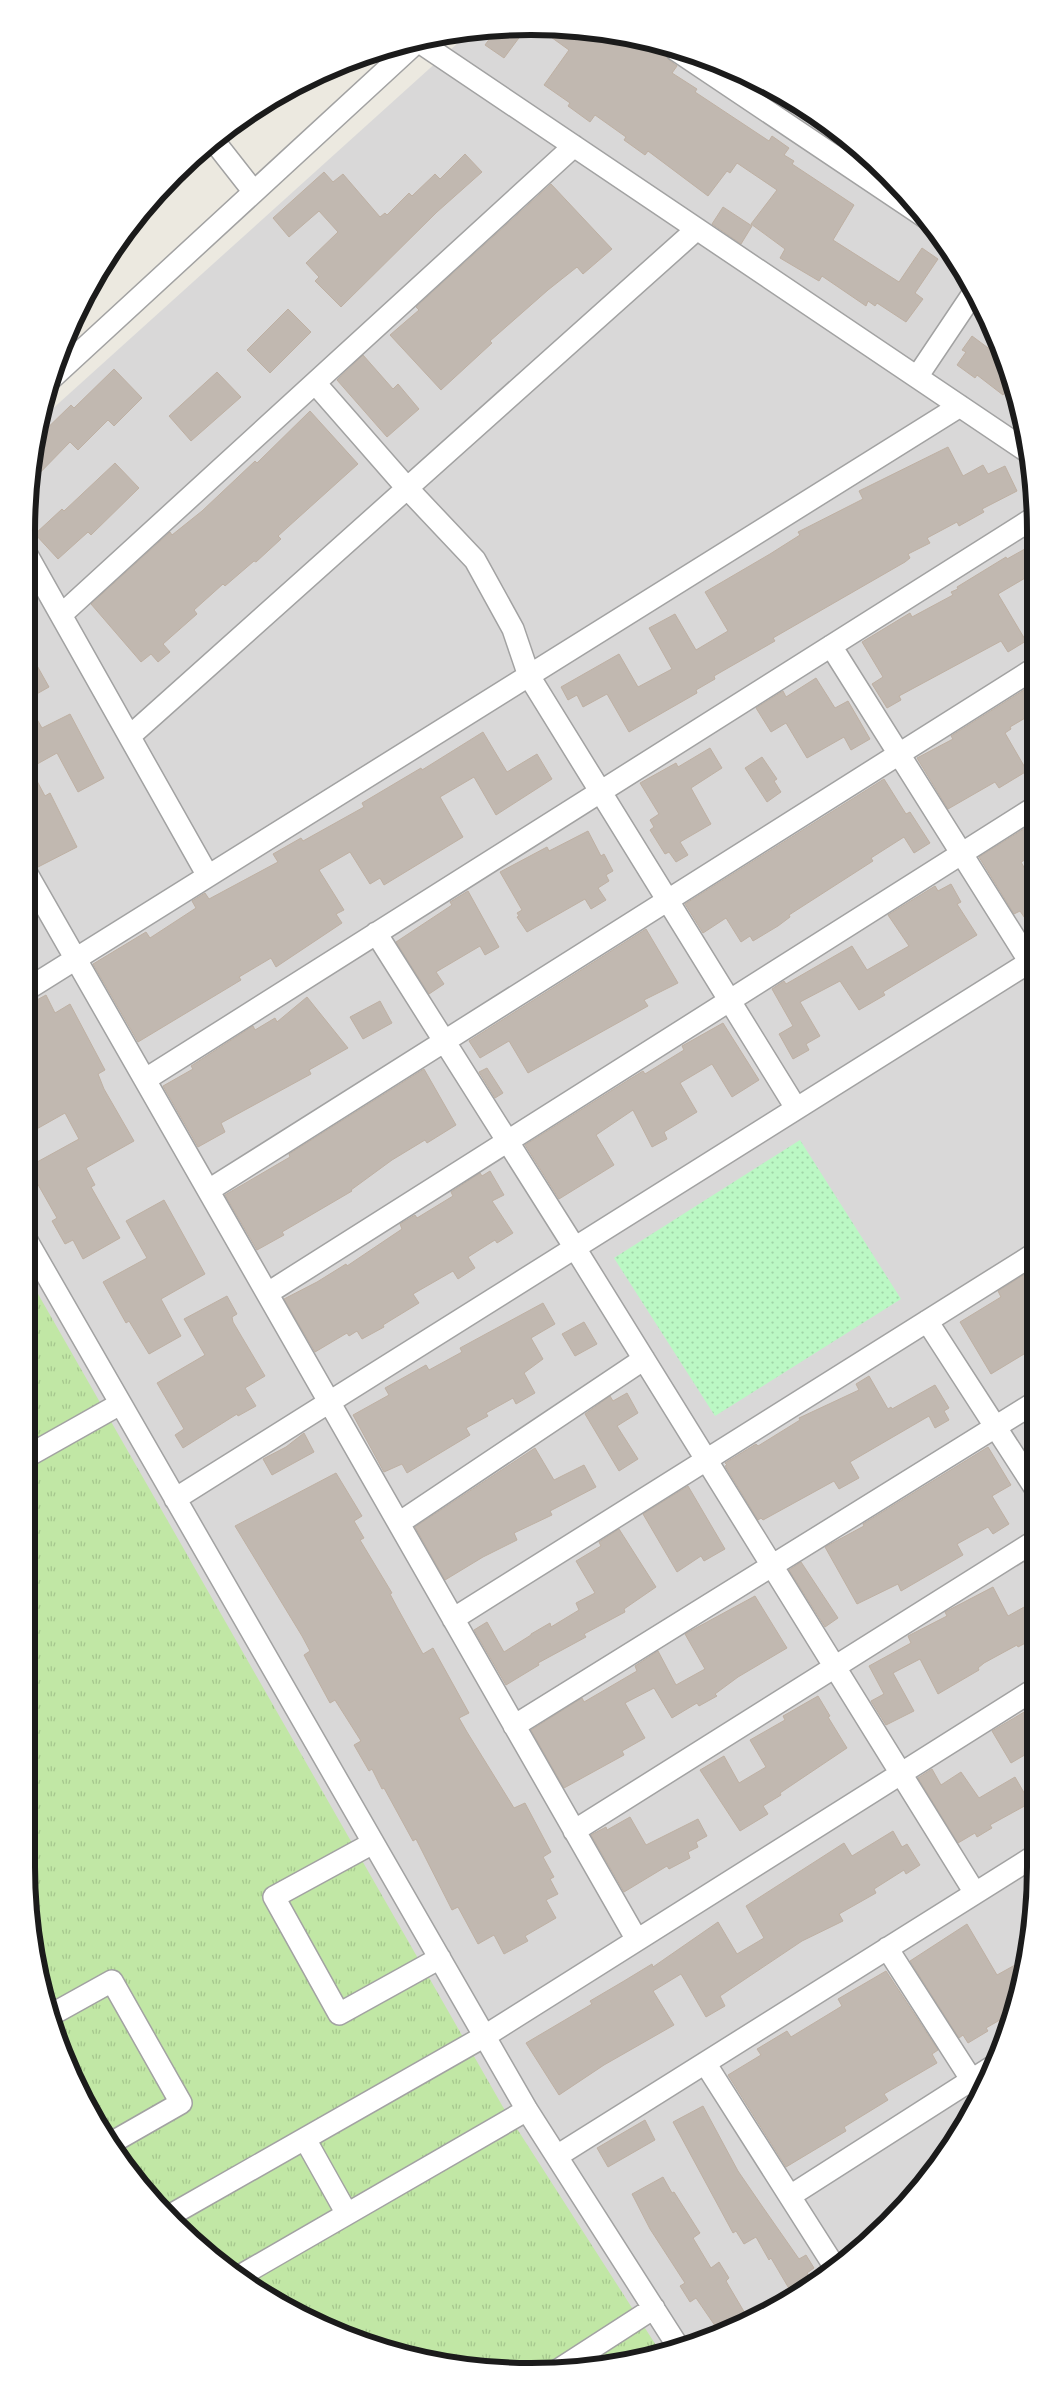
<svg xmlns="http://www.w3.org/2000/svg" width="1062" height="2398" viewBox="0 0 1062 2398" font-family="'Exo 2',sans-serif">
  <style>
    .residential { fill: #d9d8d8 }
    .grass { fill: url(#grass-tufts) }
    .park { fill: url(#park-dots) }
    .building { fill: #c1b8b0; stroke: #beb0a3 }
    .lines { fill: none; stroke-linecap: round; stroke-linejoin: round }
    .minor-casing { stroke: #a2a2a2; stroke-width: 24 }
    .minor { stroke: #fff; stroke-width: 21 }
    .rim { fill: none; stroke: #1b1b1b; stroke-width: 6 }
  </style>
  <defs>
    <pattern id="grass-tufts" width="24" height="20" patternUnits="userSpaceOnUse" patternTransform="scale(1.25)"><rect width="24" height="20" fill="#c1e7a5"/><path d="M3 7l-1-3M5 7V3M7 7l1-3M15 17l-1-3M17 17v-4M19 17l1-3" fill="none" stroke="#a5c68d"/></pattern>
    <pattern id="park-dots" width="8" height="8" patternUnits="userSpaceOnUse" patternTransform="scale(1.25)"><rect width="8" height="8" fill="#bbf8c4"/><path d="M2 2h.1M6 6h.1" fill="none" stroke="#a0d4a8" stroke-width="1.8" stroke-linecap="round"/></pattern>
  </defs>
  <rect width="100%" height="100%" fill="#ece9e0"/>
  <!-- residential -->
  <path class="residential" d="M 531,26 L 629,36 L 724,65 L 838,130 L 931,224 L 997,338 L 1031,465 L 1036,1867 L 1026,1965 L 997,2060 L 951,2147 L 910,2200 L 838,2267 L 783,2304 L 693,2345 L 597,2367 L 433,2362 L 368,2345 L 279,2304 L 26,1867 L 26,531 L 36,433 L 39,421 L 470,32 Z"/>
  <!-- grass -->
  <path class="grass" d="M 26,1273 L 503,2107 L 661,2353 L 597,2367 L 531,2372 L 433,2362 L 368,2345 L 279,2304 L 224,2267 L 151,2200 L 94,2119 L 53,2030 L 36,1965 L 26,1867 Z"/>
  <!-- park -->
  <path class="park" d="M 800,1140 L 901,1299 L 715,1416 L 614,1258 Z"/>
  <!-- building -->
  <path class="building" d="M 527,27 L 504,58 L 485,45 L 496,30 Z
    M 537,27 L 629,36 L 656,54 L 660,49 L 669,60 L 677,66 L 672,73 L 697,89 L 695,92 L 769,141 L 772,136 L 789,148 L 784,155 L 794,161 L 792,164 L 854,205 L 833,240 L 899,282 L 922,248 L 938,259 L 915,293 L 923,299 L 906,322 L 877,303 L 875,306 L 868,301 L 866,306 L 822,276 L 819,281 L 780,258 L 785,249 L 751,224 L 777,190 L 737,163 L 730,173 L 727,171 L 708,196 L 648,151 L 645,155 L 624,140 L 626,137 L 595,115 L 590,122 L 568,106 L 570,103 L 544,85 L 569,50 Z
    M 465,154 L 482,172 L 437,212 L 341,307 L 315,281 L 319,277 L 306,263 L 338,232 L 319,211 L 289,237 L 273,218 L 324,172 L 333,182 L 343,174 L 380,217 L 385,213 L 387,215 L 409,193 L 412,196 L 435,174 L 440,179 Z
    M 551,184 L 612,249 L 583,274 L 577,267 L 548,290 L 490,341 L 492,343 L 441,390 L 390,335 L 419,310 L 416,307 Z
    M 723,207 L 752,226 L 741,244 L 712,224 Z
    M 288,309 L 311,332 L 270,373 L 247,350 Z
    M 972,336 L 1003,359 L 1010,385 L 1003,395 L 977,375 L 975,378 L 957,365 L 966,352 L 962,350 Z
    M 363,355 L 393,389 L 398,384 L 419,409 L 387,437 L 337,380 Z
    M 114,369 L 142,398 L 114,426 L 108,420 L 78,450 L 70,442 L 31,482 L 35,440 L 71,405 L 74,408 Z
    M 217,372 L 241,397 L 191,441 L 169,416 Z
    M 310,411 L 358,464 L 278,536 L 281,539 L 256,562 L 254,561 L 225,586 L 223,584 L 194,610 L 197,614 L 163,644 L 170,652 L 158,662 L 151,654 L 141,662 L 91,604 L 170,532 L 172,535 L 202,511 L 255,461 L 257,463 Z
    M 948,447 L 963,476 L 983,465 L 988,474 L 1005,466 L 1017,491 L 982,509 L 984,512 L 959,526 L 957,522 L 927,538 L 930,543 L 908,554 L 910,558 L 905,562 L 773,638 L 775,641 L 714,676 L 715,679 L 696,690 L 697,693 L 629,732 L 607,694 L 583,707 L 577,695 L 568,700 L 561,687 L 619,654 L 638,687 L 672,669 L 649,628 L 675,614 L 696,650 L 728,631 L 705,592 L 770,554 L 800,535 L 798,532 L 863,499 L 859,491 Z
    M 115,463 L 139,488 L 91,535 L 88,532 L 58,559 L 35,534 L 62,509 L 64,511 Z
    M 1032,545 L 1032,574 L 998,594 L 1026,641 L 1008,652 L 1001,641 L 899,696 L 901,700 L 887,708 L 872,684 L 883,677 L 862,642 L 910,613 L 912,617 L 953,595 L 951,592 L 958,589 L 957,587 L 1006,557 L 1007,559 Z
    M 26,646 L 49,687 L 26,700 Z
    M 816,678 L 835,708 L 848,701 L 870,739 L 851,750 L 844,737 L 807,758 L 786,723 L 771,732 L 756,708 L 783,691 L 786,697 Z
    M 1032,685 L 1032,714 L 1010,727 L 1011,729 L 1005,733 L 1027,771 L 999,788 L 995,782 L 948,809 L 917,758 L 953,739 L 951,736 Z
    M 26,700 L 42,728 L 70,714 L 104,778 L 78,792 L 57,753 L 30,768 L 45,796 L 50,793 L 77,847 L 38,867 L 30,860 L 26,853 Z
    M 483,732 L 507,772 L 537,754 L 552,779 L 496,815 L 474,777 L 440,797 L 463,837 L 384,885 L 380,878 L 370,884 L 350,852 L 319,870 L 344,910 L 336,914 L 342,923 L 276,967 L 271,958 L 239,977 L 241,980 L 138,1042 L 93,964 L 146,932 L 150,938 L 196,908 L 192,901 L 205,893 L 209,899 L 278,862 L 273,854 L 301,838 L 303,841 L 364,807 L 362,803 L 421,768 L 422,770 Z
    M 710,748 L 722,768 L 691,788 L 711,824 L 680,842 L 688,855 L 676,862 L 669,852 L 665,854 L 650,830 L 654,827 L 650,820 L 659,814 L 640,783 L 676,763 L 678,767 Z
    M 762,757 L 777,779 L 774,781 L 781,792 L 767,802 L 745,768 Z
    M 884,779 L 906,814 L 910,812 L 930,843 L 914,853 L 904,837 L 871,858 L 873,861 L 789,915 L 790,917 L 778,926 L 753,941 L 750,936 L 741,942 L 726,918 L 703,933 L 685,904 Z
    M 1027,827 L 1033,836 L 1033,856 L 1021,862 L 1033,883 L 1033,930 L 1020,911 L 1014,914 L 979,857 Z
    M 588,831 L 601,856 L 604,854 L 613,871 L 606,875 L 609,881 L 598,888 L 606,900 L 591,909 L 585,899 L 527,932 L 517,917 L 519,916 L 517,913 L 522,910 L 500,872 L 547,847 L 549,851 Z
    M 951,884 L 961,902 L 957,904 L 977,935 L 883,992 L 885,995 L 859,1010 L 840,981 L 800,1002 L 820,1036 L 806,1044 L 809,1050 L 793,1059 L 779,1034 L 793,1026 L 772,989 L 784,981 L 786,984 L 852,946 L 867,970 L 909,946 L 888,915 L 935,886 L 938,891 Z
    M 468,891 L 499,947 L 485,955 L 480,946 L 436,972 L 444,984 L 429,994 L 396,942 L 452,905 L 450,902 Z
    M 646,929 L 678,983 L 644,1000 L 648,1006 L 528,1073 L 509,1041 L 480,1058 L 469,1041 Z
    M 46,995 L 55,1013 L 70,1004 L 105,1070 L 98,1074 L 104,1089 L 134,1141 L 86,1168 L 95,1185 L 91,1187 L 120,1238 L 83,1259 L 73,1240 L 65,1244 L 52,1221 L 57,1218 L 28,1167 L 79,1139 L 65,1113 L 26,1135 L 26,1006 Z
    M 307,997 L 348,1048 L 309,1070 L 311,1074 L 221,1123 L 225,1132 L 198,1147 L 163,1086 L 193,1069 L 191,1066 L 253,1026 L 255,1030 L 275,1018 L 277,1022 Z
    M 380,1001 L 392,1023 L 363,1039 L 350,1017 Z
    M 723,1023 L 759,1080 L 732,1097 L 712,1064 L 680,1083 L 697,1112 L 664,1132 L 667,1139 L 652,1147 L 633,1110 L 596,1135 L 614,1165 L 559,1199 L 525,1145 L 630,1079 L 643,1071 L 645,1074 L 684,1050 L 682,1046 Z
    M 487,1068 L 503,1093 L 495,1098 L 479,1072 Z
    M 424,1069 L 456,1125 L 427,1143 L 425,1140 L 392,1160 L 351,1190 L 352,1191 L 282,1232 L 284,1235 L 257,1250 L 225,1195 L 290,1157 L 289,1154 Z
    M 490,1171 L 504,1195 L 492,1201 L 513,1233 L 497,1243 L 495,1240 L 468,1257 L 475,1268 L 458,1279 L 453,1271 L 413,1294 L 419,1303 L 383,1325 L 384,1327 L 362,1339 L 357,1331 L 349,1336 L 347,1333 L 315,1352 L 284,1299 L 317,1282 L 346,1264 L 347,1266 L 402,1229 L 400,1224 L 415,1215 L 417,1218 L 453,1196 L 451,1192 L 480,1173 L 482,1176 Z
    M 164,1200 L 205,1274 L 161,1299 L 181,1336 L 149,1354 L 129,1321 L 126,1323 L 103,1282 L 147,1258 L 126,1221 Z
    M 1030,1271 L 1034,1279 L 1034,1348 L 991,1374 L 960,1322 L 1001,1297 L 998,1291 Z
    M 227,1296 L 237,1314 L 232,1317 L 233,1322 L 265,1376 L 245,1388 L 256,1406 L 238,1416 L 237,1414 L 183,1448 L 175,1435 L 184,1429 L 157,1383 L 205,1355 L 184,1319 Z
    M 543,1303 L 555,1324 L 531,1338 L 543,1359 L 524,1373 L 535,1393 L 516,1404 L 513,1398 L 486,1413 L 488,1416 L 466,1428 L 470,1435 L 407,1473 L 402,1464 L 384,1472 L 353,1415 L 389,1395 L 385,1388 L 426,1365 L 429,1370 L 462,1352 L 460,1348 Z
    M 584,1322 L 597,1344 L 575,1356 L 562,1334 Z
    M 869,1376 L 888,1409 L 891,1407 L 892,1409 L 935,1385 L 949,1408 L 944,1411 L 949,1420 L 935,1428 L 929,1416 L 850,1462 L 859,1478 L 839,1489 L 834,1481 L 763,1520 L 761,1518 L 758,1520 L 725,1466 L 727,1465 L 725,1463 L 756,1444 L 758,1446 L 800,1420 L 799,1418 L 859,1390 L 856,1384 Z
    M 627,1393 L 638,1413 L 617,1426 L 638,1459 L 619,1471 L 585,1414 L 610,1396 L 613,1401 Z
    M 304,1433 L 314,1452 L 272,1475 L 263,1459 L 286,1447 Z
    M 988,1447 L 1011,1485 L 992,1496 L 1009,1524 L 993,1534 L 988,1527 L 957,1544 L 963,1555 L 901,1591 L 898,1584 L 857,1604 L 825,1547 L 864,1526 L 863,1524 Z
    M 535,1448 L 554,1480 L 584,1465 L 596,1487 L 550,1511 L 552,1515 L 514,1533 L 517,1540 L 483,1557 L 445,1580 L 415,1527 Z
    M 336,1473 L 362,1516 L 354,1521 L 364,1538 L 360,1540 L 392,1593 L 390,1594 L 398,1609 L 423,1654 L 433,1648 L 469,1713 L 459,1718 L 467,1732 L 514,1808 L 525,1803 L 551,1852 L 543,1857 L 554,1877 L 550,1879 L 558,1894 L 546,1900 L 556,1918 L 525,1936 L 528,1941 L 504,1954 L 494,1935 L 478,1944 L 458,1907 L 452,1910 L 416,1839 L 413,1841 L 384,1788 L 382,1789 L 372,1769 L 369,1771 L 354,1745 L 361,1741 L 335,1700 L 330,1703 L 304,1655 L 310,1651 L 302,1636 L 235,1526 Z
    M 688,1486 L 725,1549 L 704,1561 L 701,1556 L 677,1572 L 643,1514 Z
    M 619,1529 L 656,1587 L 624,1609 L 625,1612 L 584,1634 L 586,1637 L 538,1663 L 539,1665 L 506,1685 L 474,1630 L 487,1622 L 504,1652 L 531,1635 L 531,1634 L 550,1623 L 551,1627 L 579,1610 L 576,1603 L 595,1593 L 576,1561 L 601,1546 L 599,1542 Z
    M 801,1562 L 838,1618 L 825,1627 L 789,1570 Z
    M 993,1587 L 1008,1616 L 1035,1601 L 1035,1638 L 1018,1647 L 1017,1645 L 984,1663 L 978,1668 L 979,1670 L 938,1694 L 920,1659 L 893,1673 L 914,1711 L 886,1725 L 871,1701 L 884,1694 L 869,1666 L 911,1643 L 908,1636 L 947,1616 L 945,1612 Z
    M 755,1596 L 787,1648 L 738,1677 L 715,1694 L 717,1696 L 699,1706 L 697,1703 L 672,1718 L 654,1688 L 625,1703 L 645,1738 L 622,1751 L 624,1755 L 564,1788 L 531,1730 L 582,1698 L 584,1702 L 637,1671 L 635,1666 L 658,1651 L 676,1685 L 705,1669 L 685,1634 Z
    M 818,1696 L 830,1716 L 828,1717 L 847,1748 L 780,1793 L 781,1795 L 763,1806 L 768,1814 L 740,1831 L 700,1770 L 724,1756 L 739,1783 L 766,1767 L 750,1740 L 785,1720 L 783,1716 Z
    M 1031,1708 L 1035,1717 L 1035,1749 L 1011,1763 L 992,1731 Z
    M 932,1769 L 941,1785 L 961,1772 L 979,1798 L 1015,1777 L 1030,1803 L 990,1825 L 992,1828 L 977,1837 L 975,1833 L 958,1843 L 918,1778 Z
    M 630,1817 L 646,1845 L 698,1819 L 707,1836 L 696,1842 L 698,1847 L 688,1852 L 690,1858 L 669,1869 L 667,1866 L 624,1892 L 591,1835 L 606,1827 L 607,1830 Z
    M 893,1831 L 902,1847 L 907,1844 L 920,1865 L 906,1874 L 904,1870 L 874,1889 L 876,1893 L 839,1914 L 843,1921 L 802,1941 L 720,1996 L 725,2006 L 706,2017 L 681,1974 L 653,1991 L 674,2025 L 604,2065 L 559,2095 L 526,2043 L 592,2004 L 590,2001 L 624,1981 L 652,1964 L 653,1967 L 718,1922 L 737,1954 L 764,1938 L 746,1906 L 844,1843 L 852,1856 Z
    M 967,1924 L 997,1975 L 1015,1965 L 1022,1978 L 1012,2013 L 986,2028 L 988,2031 L 968,2043 L 963,2035 L 959,2038 L 910,1961 Z
    M 886,1971 L 938,2050 L 932,2054 L 937,2063 L 884,2094 L 888,2100 L 844,2127 L 846,2131 L 786,2167 L 728,2075 L 761,2055 L 757,2049 L 787,2031 L 791,2037 L 842,2006 L 838,1999 Z
    M 703,2106 L 738,2171 L 762,2206 L 799,2259 L 806,2255 L 814,2268 L 807,2273 L 811,2279 L 806,2282 L 809,2287 L 794,2297 L 771,2258 L 769,2260 L 756,2237 L 744,2244 L 736,2231 L 733,2233 L 673,2122 Z
    M 645,2120 L 655,2140 L 608,2167 L 597,2148 Z
    M 663,2177 L 672,2193 L 674,2192 L 700,2233 L 693,2238 L 711,2268 L 719,2262 L 729,2278 L 726,2281 L 749,2320 L 720,2333 L 696,2298 L 690,2302 L 680,2286 L 685,2283 L 650,2229 L 632,2194 Z"/>
  <g class="lines">
    <defs>
      <path id="minor" d="M 418,41 L 1028,452
        M 676,50 L 925,217
        M 214,141 L 254,192
        M 53,377 L 419,40
        M 917,377 L 972,295
        M 315,383 L 407,488 L 475,560 L 513,629 L 529,676 L 796,1108
        M 26,553 L 208,876
        M 61,615 L 574,146
        M 831,646 L 1033,967
        M 130,736 L 697,229
        M 26,872 L 637,1940
        M 376,933 L 575,1248 L 975,1893
        M 26,990 L 960,406
        M 146,1079 L 1032,519
        M 209,1190 L 1032,670
        M 26,1239 L 527,2110 L 679,2348
        M 268,1293 L 1032,809
        M 927,1321 L 1035,1488
        M 26,1457 L 120,1404
        M 175,1499 L 1033,960
        M 399,1523 L 644,1359
        M 453,1619 L 1034,1254
        M 514,1726 L 1034,1403
        M 574,1831 L 1035,1541
        M 373,1843 L 274,1897 L 339,2014 L 440,1958
        M 887,1948 L 980,2093
        M 49,2016 L 112,1981 L 181,2103 L 111,2143
        M 705,2063 L 836,2269
        M 305,2139 L 347,2214
        M 557,2156 L 1036,1855
        M 790,2196 L 995,2065
        M 169,2216 L 485,2036 L 1035,1689
        M 238,2277 L 527,2110
        M 558,2370 L 654,2308"/>
    </defs>
    <!-- minor casing -->
    <use href="#minor" class="minor-casing"/>
    <!-- minor -->
    <use href="#minor" class="minor"/>
  </g>
  <!-- crop -->
  <path d="M0 0H1062V2398H0ZM531 35H531A496 496 0 0 1 1027 531V1867A496 496 0 0 1 531 2363H531A496 496 0 0 1 35 1867V531A496 496 0 0 1 531 35Z" fill="#fff" fill-rule="evenodd"/>
  <path class="rim" d="M531 35H531A496 496 0 0 1 1027 531V1867A496 496 0 0 1 531 2363H531A496 496 0 0 1 35 1867V531A496 496 0 0 1 531 35Z"/>
</svg>
